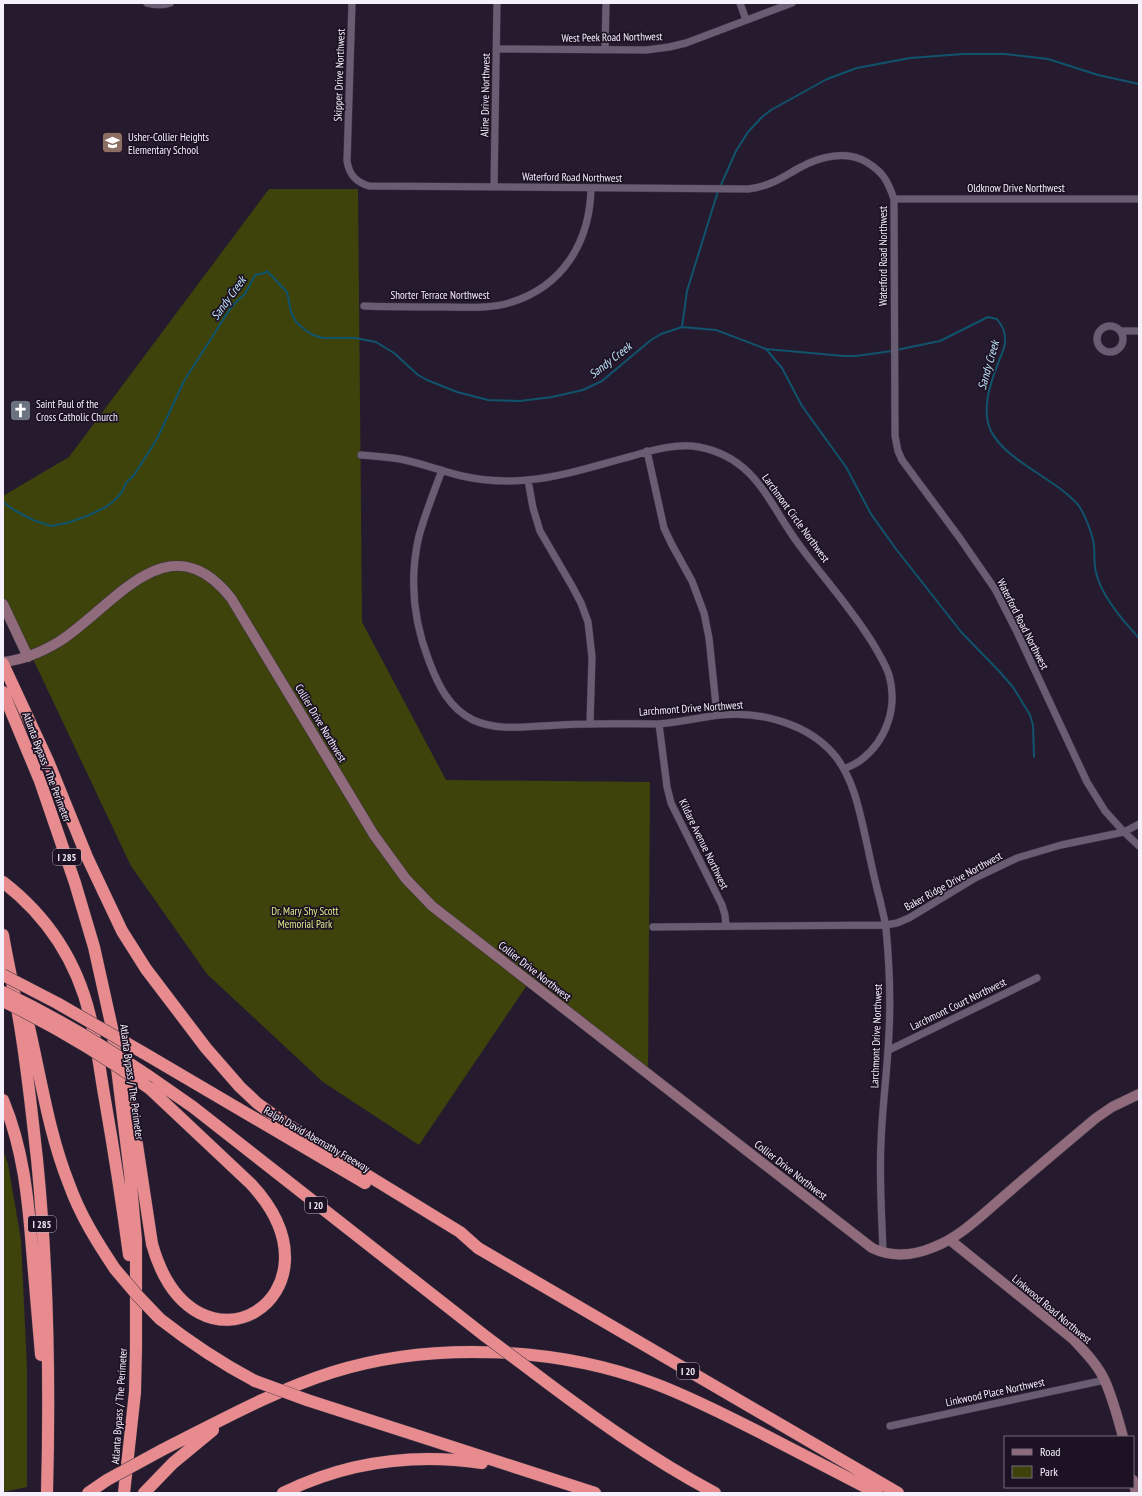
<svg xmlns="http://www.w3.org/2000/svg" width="1142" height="1496" viewBox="0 0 1142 1496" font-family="'PT Sans Narrow',sans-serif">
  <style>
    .green { fill: #3d430b }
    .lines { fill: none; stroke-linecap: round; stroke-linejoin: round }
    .stream { stroke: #10536d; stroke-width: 2 }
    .street-casing { stroke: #3d3544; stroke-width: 8 }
    .secondary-casing { stroke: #3d3544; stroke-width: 11 }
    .highway-casing { stroke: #3d3544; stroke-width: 13 }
    .street { stroke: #695d73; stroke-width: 7 }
    .secondary { stroke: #8f6b7b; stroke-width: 10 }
    .highway { stroke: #e88b8e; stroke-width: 12 }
    .highway-bridge-casing { stroke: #3d3544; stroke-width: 13; stroke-linecap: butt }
    .highway-bridge { stroke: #e88b8e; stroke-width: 12 }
    .labels { text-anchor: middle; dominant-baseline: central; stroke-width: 3.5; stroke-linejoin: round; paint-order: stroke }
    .shield { fill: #1d1224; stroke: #b5adbb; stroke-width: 1 }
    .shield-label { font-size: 10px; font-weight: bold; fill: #f6effc }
    .street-label { font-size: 11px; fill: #f6effc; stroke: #1d1224 }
    .poi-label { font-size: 11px; fill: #f6effc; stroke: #1d1224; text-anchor: start }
    .park-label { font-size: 11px; fill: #dcea87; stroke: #1d1224 }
    .water-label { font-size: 12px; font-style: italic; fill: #bee6fa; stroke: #1d1224 }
  </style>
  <rect width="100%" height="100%" fill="#261b2e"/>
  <!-- green -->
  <path class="green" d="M 269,189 L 358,189 L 362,622 L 446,780 L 650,782 L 648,1077 L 527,985 L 419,1145 L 323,1082 L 207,974 L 131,866 L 33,659 L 3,601 L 3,496 L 69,457 Z
    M 3,1150 L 8,1164 L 21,1240 L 27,1368 L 27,1487 L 3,1492 Z"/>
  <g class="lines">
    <!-- stream -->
    <path class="stream" d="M 720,187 L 736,151 L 748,132 L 762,117 L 771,110 L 827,79 L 857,68 L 910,58 L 963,54 L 1005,54 L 1048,59 L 1098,75 L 1139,84
      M 682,327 L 687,291 L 718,191
      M 766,349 L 782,368 L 802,406 L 846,467 L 871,514 L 896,549 L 962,633 L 999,671 L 1013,687 L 1030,715 L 1033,725 L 1034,757
      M 896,350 L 940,341 L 988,317 L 997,319 C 1001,324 1005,331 1005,338 C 1006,346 1003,351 1000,358 C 992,379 981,406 990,429 C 1004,461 1056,478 1079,506 C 1085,515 1093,535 1094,546 C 1095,556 1093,564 1097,576 C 1103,598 1124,622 1139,638
      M 3,502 L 14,510 L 33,520 L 51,526 L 67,523 L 87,516 L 106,507 L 115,500 L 122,492 L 126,483 L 134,475 L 157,439 L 184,381 L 230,309 L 237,301 L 245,294 L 255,275 L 265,273 L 267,271 L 287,292 L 291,312 L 296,322 L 304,329 L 313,335 L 323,338 L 355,338 L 376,342 L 394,353 L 418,375 L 427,380 L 457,392 L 488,400 L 520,401 L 552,397 L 583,390 L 602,381 L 651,340 L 661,334 L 682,327 L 716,330 L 766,349 L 844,356 L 856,356 L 892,351"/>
    <defs>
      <path id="street" d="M 147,3 C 155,5 163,6 170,3
        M 352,3 L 347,161 C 349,174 355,182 369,186 L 748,189 C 756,188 764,186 771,183 C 782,179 791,172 801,167 C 821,156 848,150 868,163 C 884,173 888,182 894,199 L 895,436 L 898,451 L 902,460 L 959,537 L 995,589 L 1017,632 L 1087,782 L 1105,811 L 1124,832 L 1139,846
        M 740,3 L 746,20
        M 497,49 L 646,50 L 669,47 L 686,43 L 792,3
        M 605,50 L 606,3
        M 494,187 L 497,3
        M 894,199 L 1139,199
        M 364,306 C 391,307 418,307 446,307 C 467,307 488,309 509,303 C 563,287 590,242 591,188
        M1097 339a13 13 0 1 1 26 0a13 13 0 1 1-26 0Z
        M 1121,331 L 1139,331
        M 647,451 L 664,528 L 671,543 L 692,581 L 704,613 L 709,638 L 717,715
        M 361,455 C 374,456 387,457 400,459 C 421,463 441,471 462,476 C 484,481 506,482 527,480 C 563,477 598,465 632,456 C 653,450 677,443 699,447 C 757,458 769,505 800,546 C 825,580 853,610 875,647 C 880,656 886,665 889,675 C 898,706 887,740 861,760 C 856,764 850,766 844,769
        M 442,470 C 434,492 425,514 419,536 C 409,579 413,620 429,661 C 438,685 449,708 473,720 C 499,732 531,726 559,725 C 592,723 624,724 657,724 C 679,723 699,717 721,715 C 761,711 810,724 836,757 C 855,782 860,814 867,844 C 871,863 875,882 880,900 C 882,910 885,919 886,929 C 890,969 891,1010 888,1050 C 886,1081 882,1112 881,1143 C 879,1180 882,1217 883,1253
        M 528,480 L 533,508 L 540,531 L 572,586 L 581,603 L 588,622 L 592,657 L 590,723
        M 659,724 L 667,787 L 671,803 L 722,905 L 725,915 L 726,926
        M 653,927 L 886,925 L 897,923 L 909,918 L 975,878 L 1017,858 L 1061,845 L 1124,832 L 1139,824
        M 889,1050 L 1037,978
        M 890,1426 L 1105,1380"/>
      <path id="secondary" d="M 3,604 L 28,657
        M 3,662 C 23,660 42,652 60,641 C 114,606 169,519 231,598 L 374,835 L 406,879 L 432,906 L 872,1248 C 893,1258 913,1256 934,1247 C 960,1237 982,1215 1003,1197 C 1034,1170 1065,1144 1096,1118 L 1112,1107 L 1139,1094
        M 950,1240 L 1073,1339 C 1085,1352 1098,1365 1105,1381 C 1113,1399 1118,1418 1123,1437
        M 1133,1480 L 1136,1493"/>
      <path id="highway" d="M 3,664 L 48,761 L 87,857 L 122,931 L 146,969 L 206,1048 L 240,1087 L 257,1103 L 275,1116 L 318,1145 L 460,1232 L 478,1248 L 898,1493
        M 3,692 L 40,781 L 75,883 L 94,947 L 112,1028 L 130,1173 L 136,1240 L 136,1347 L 135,1392 L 124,1493
        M 3,882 C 47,916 77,962 90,1016 C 97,1044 100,1072 105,1100 C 114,1151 122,1203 129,1255
        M 3,935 C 7,958 12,980 16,1003 C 26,1054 31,1107 37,1159 C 48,1270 50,1381 47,1493
        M 21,1011 L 29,1027 C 41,1079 49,1134 69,1184 C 80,1215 97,1242 115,1269
        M 142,1052 L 365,1183
        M 147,1075 L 193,1107 L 485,1336
        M 126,1083 L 131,1105 L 152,1244 C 194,1393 354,1295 251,1184 L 149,1088
        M 3,1100 C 23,1148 28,1197 32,1249 C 35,1284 38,1320 41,1355
        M 160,1319 C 192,1344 219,1362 255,1381
        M 533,1372 C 591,1416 651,1459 715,1493
        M 307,1400 L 595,1493
        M 162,1450 C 218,1422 273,1391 333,1372 C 432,1341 557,1347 653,1383 C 691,1397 725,1415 761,1433 C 799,1453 838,1473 877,1493
        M 144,1493 L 173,1463 L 213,1430
        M 283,1493 C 346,1462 413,1453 482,1463"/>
    </defs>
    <!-- street casing -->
    <use href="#street" class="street-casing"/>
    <!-- secondary casing -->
    <use href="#secondary" class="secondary-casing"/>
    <!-- highway casing -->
    <use href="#highway" class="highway-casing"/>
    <!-- street -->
    <use href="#street" class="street"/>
    <!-- secondary -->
    <use href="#secondary" class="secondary"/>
    <!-- highway -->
    <use href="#highway" class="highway"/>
    <defs>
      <path id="highway-bridge" d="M 3,975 L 57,1003 L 142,1052
        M 3,992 C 53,1016 101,1044 147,1075
        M 3,1001 C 54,1026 103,1055 149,1088
        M 115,1269 L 138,1296 L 160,1319
        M 485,1336 L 533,1372
        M 255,1381 L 307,1400
        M 88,1493 L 107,1480 L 162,1450"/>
    </defs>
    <!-- highway-bridge casing -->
    <use href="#highway-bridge" class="highway-bridge-casing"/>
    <!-- highway-bridge -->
    <use href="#highway-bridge" class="highway-bridge"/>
  </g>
  <!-- icons -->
  <defs>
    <symbol id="school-square" viewBox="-11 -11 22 22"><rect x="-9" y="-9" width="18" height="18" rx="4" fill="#8d6e63" stroke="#1d1224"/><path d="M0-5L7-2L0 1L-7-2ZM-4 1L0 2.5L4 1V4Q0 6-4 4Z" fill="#fff"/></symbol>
    <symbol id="church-square" viewBox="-11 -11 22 22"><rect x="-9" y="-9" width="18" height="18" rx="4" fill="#6b7280" stroke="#1d1224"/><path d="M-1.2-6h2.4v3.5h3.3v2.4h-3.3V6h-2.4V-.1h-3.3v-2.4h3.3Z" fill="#fff"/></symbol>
  </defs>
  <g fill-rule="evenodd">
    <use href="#school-square" x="100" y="130" width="25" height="25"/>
    <use href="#church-square" x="8" y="398" width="25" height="25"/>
  </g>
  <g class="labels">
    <!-- shield labels -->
    <g class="shield">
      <rect x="53" y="849" width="28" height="16" rx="3"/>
      <rect x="305" y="1197" width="22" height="16" rx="3"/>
      <rect x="28" y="1216" width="28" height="16" rx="3"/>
      <rect x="677" y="1363" width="22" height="16" rx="3"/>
    </g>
    <g class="shield-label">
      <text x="67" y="857">I 285</text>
      <text x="316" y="1205">I 20</text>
      <text x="42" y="1224">I 285</text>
      <text x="688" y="1371">I 20</text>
    </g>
    <!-- street labels -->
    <g class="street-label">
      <text transform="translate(612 37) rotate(-1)">West Peek Road Northwest</text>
      <text transform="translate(339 75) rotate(-88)">Skipper Drive Northwest</text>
      <text transform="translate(485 95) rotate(-89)">Aline Drive Northwest</text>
      <text transform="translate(572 177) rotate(1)">Waterford Road Northwest</text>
      <text x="1016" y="188">Oldknow Drive Northwest</text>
      <text transform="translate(883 256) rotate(-90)">Waterford Road Northwest</text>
      <text x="440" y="295">Shorter Terrace Northwest</text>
      <text transform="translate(796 518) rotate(54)">Larchmont Circle Northwest</text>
      <text transform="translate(1023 624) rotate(63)">Waterford Road Northwest</text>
      <text transform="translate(691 708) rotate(-4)">Larchmont Drive Northwest</text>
      <text transform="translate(321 723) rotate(59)">Collier Drive Northwest</text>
      <text transform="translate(47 767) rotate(69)">Atlanta Bypass / The Perimeter</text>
      <text transform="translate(704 844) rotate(64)">Kildare Avenue Northwest</text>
      <text transform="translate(953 881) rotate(-29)">Baker Ridge Drive Northwest</text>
      <text transform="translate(535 971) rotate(38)">Collier Drive Northwest</text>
      <text transform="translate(958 1004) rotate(-26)">Larchmont Court Northwest</text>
      <text transform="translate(876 1036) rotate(-88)">Larchmont Drive Northwest</text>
      <text transform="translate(132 1082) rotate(82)">Atlanta Bypass / The Perimeter</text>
      <text transform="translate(317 1139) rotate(30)">Ralph David Abernathy Freeway</text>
      <text transform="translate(791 1170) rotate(38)">Collier Drive Northwest</text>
      <text transform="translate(1052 1309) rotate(40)">Linkwood Road Northwest</text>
      <text transform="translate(995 1392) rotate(-12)">Linkwood Place Northwest</text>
      <text transform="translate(119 1406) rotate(-86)">Atlanta Bypass / The Perimeter</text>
    </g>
    <!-- poi labels -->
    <g class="poi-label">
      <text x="128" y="137">Usher-Collier Heights<tspan x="128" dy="13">Elementary School</tspan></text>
      <text x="36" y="404">Saint Paul of the<tspan x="36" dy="13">Cross Catholic Church</tspan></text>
    </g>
    <!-- park labels -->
    <g class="park-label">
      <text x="305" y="911">Dr. Mary Shy Scott<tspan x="305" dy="13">Memorial Park</tspan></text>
    </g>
    <!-- water labels -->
    <g class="water-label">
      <text transform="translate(228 298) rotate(-54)">Sandy Creek</text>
      <text transform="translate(610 360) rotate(-38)">Sandy Creek</text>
      <text transform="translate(988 365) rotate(-74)">Sandy Creek</text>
    </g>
  </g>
  <!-- border -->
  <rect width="1142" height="1496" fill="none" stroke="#f6effc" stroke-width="8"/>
  <!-- legend -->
  <rect x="1004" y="1436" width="130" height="52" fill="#1d1224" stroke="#746a7a"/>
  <rect x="1012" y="1449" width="20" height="6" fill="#8f6b7b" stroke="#746a7a"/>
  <text x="1040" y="1456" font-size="12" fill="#f6effc">Road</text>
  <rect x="1012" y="1466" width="20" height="12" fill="#3d430b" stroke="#746a7a"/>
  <text x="1040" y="1476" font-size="12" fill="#f6effc">Park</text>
</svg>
